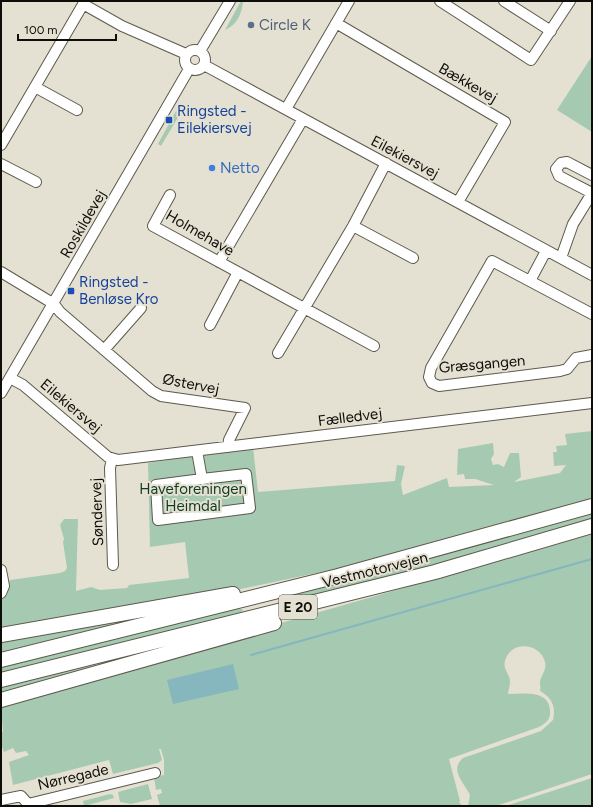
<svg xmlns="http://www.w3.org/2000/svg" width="593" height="807" viewBox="0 0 593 807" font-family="Figtree,sans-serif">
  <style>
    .green { fill: #a6cab1 }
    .water { fill: #86b6be }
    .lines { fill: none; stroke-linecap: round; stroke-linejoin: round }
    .stream { stroke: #86b6be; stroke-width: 2 }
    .minor-casing { stroke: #5d594c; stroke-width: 12 }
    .highway-casing { stroke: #5d594c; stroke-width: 16 }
    .minor { stroke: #fff; stroke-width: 10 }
    .highway { stroke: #fff; stroke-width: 14 }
    .service-dot { fill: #5c6f8a; stroke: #e5e1d2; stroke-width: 1.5 }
    .transit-dot { fill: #1a4fb4; stroke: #e5e1d2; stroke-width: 1.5 }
    .shop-dot { fill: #3f7fe0; stroke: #e5e1d2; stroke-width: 1.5 }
    .labels { text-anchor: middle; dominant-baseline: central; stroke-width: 4; stroke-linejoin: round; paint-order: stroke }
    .shield { fill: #e5e1d2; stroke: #4e4d45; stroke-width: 1 }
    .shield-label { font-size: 14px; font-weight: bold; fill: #0e0d08 }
    .service-label { font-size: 15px; fill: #4e5e75; stroke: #e5e1d2; text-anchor: start }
    .street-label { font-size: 15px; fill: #0e0d08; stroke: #e5e1d2 }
    .transit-label { font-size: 15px; fill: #164399; stroke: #e5e1d2; text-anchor: start }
    .shop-label { font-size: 15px; fill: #366cbe; stroke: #e5e1d2; text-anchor: start }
    .park-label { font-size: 15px; fill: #0e3a21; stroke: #e5e1d2 }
  </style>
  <rect width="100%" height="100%" fill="#e5e1d2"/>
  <!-- green -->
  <path class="green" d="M 241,1 L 243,1 C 242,14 237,25 225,30 Z
    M 592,56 L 592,132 L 557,110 Z
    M 176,111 L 180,114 L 161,146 L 158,144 Z
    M 592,431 L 592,498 L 354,565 L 217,594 L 1,631 L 1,599 L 6,595 L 7,585 L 10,580 L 60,573 L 65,571 L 67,568 L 63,542 L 64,539 L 60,525 L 64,519 L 78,519 L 76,591 L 91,587 L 100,590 L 127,588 L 129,585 L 189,578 L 185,542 L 150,547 L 148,463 L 253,447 L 258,492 L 395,481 L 397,465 L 405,466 L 401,484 L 403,495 L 447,478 L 449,487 L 494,485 L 475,479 L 465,479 L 464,474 L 457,475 L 458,449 L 493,443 L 494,454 L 491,459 L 493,465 L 498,464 L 504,467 L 510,453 L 519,453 L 521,477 L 514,482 L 560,473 L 566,465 L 554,466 L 553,452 L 557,452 L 556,446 L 567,445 L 565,434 Z
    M 592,510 L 592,523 L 306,600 L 295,599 L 294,597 L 306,590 Z
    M 592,534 L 592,774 L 496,806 L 468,806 L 470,795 C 464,783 449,770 463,758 L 541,731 L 553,720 C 556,706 552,698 540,691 C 541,687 540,686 540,682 C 541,675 547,670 545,662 C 541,645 516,640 507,656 C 500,669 510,672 510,682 C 510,686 508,691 508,694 C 523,694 551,689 550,713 C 550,720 545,724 539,727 L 449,759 L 460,801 L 459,802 L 462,806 L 160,806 L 157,795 L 162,793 L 161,789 L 156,790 L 154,777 L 164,775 L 164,760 L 161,749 L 159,749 L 162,760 L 158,763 L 113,774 L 109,760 L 13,785 L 9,762 L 29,755 L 26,751 L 16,753 L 13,748 L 4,752 L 1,744 L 1,732 L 3,732 L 1,706 L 218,641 Z
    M 236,609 L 242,609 L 243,613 L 1,675 L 1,663 Z
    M 178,610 L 1,652 L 1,639 Z
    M 128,657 L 1,699 L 1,687 Z
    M 592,778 L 592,806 L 506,806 Z
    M 148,784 L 152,799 L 131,804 L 120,802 L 118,792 Z
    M 110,794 L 113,795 L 114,798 L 84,806 L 83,801 Z"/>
  <!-- water -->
  <path class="water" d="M 233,664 L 239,689 L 173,704 L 167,680 Z"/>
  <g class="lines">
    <!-- stream -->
    <path class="stream" d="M 251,655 L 592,559"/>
    <defs>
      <path id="minor" d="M 440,1 L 531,60 L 570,1
        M 504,1 L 551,31
        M 83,4 L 122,26 L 186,54
        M 336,23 L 505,122 L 458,202
        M185 60a10 10 0 1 1 20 0a10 10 0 1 1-20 0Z
        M 200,51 L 230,1
        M 204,65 L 592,275
        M 35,87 L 77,110
        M 286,109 L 349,1
        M 1,145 L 85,1
        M 1,164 L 36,182
        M 592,175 L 567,162 L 561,163 L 556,169 L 559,176 L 592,193
        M 170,195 L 153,226 L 374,346
        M 353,226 L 413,258
        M 561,258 L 573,224 L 592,193
        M 219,262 L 303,119
        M 1,272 L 54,304 L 60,312 L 152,391 L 161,396 L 245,408 L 229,440 L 228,447
        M 530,281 L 546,251
        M 592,314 L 492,261 L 431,368 L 429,377 L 432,383 L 439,386 L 560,371 L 567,369 L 576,358 L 592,355
        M 210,325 L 238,272
        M 104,350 L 141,308
        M 278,353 L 353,226 L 386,163
        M 10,378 L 23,385 L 108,457 L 118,460 L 592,403
        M 1,393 L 189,69
        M 197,451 L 202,479 L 156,485 L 158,520 L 250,508 L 246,474 L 202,479
        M 112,459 L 110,468 L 113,565
        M 1,570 L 4,586 L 1,593
        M 1,800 L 21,796 L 28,804 L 155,773"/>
      <path id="highway" d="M 1,635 L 233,594
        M 1,660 L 338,576 L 592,506
        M 1,680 L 435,572 L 592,526
        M 1,700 L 274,623"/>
    </defs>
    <!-- minor casing -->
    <use href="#minor" class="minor-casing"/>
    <!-- highway casing -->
    <use href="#highway" class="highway-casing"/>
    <!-- minor -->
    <use href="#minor" class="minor"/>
    <!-- highway -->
    <use href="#highway" class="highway"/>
  </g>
  <!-- markers -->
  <circle class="service-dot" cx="251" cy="25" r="4"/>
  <g class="transit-dot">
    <rect x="165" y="116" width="8" height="8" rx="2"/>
    <rect x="67" y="287" width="8" height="8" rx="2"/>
  </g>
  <circle class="shop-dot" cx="212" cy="168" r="4"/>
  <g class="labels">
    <!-- shield labels -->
    <rect class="shield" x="279" y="595" width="38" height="24" rx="3"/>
    <g class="shield-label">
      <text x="298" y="607">E 20</text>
    </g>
    <!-- service labels -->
    <g class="service-label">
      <text x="259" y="25">Circle K</text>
    </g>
    <!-- street labels -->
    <g class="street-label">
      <text transform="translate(468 83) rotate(30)">Bækkevej</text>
      <text transform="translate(405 157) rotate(28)">Eilekiersvej</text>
      <text transform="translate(83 224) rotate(-60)">Roskildevej</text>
      <text transform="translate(200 233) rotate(30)">Holmehave</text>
      <text transform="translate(482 364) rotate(-5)">Græsgangen</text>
      <text transform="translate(191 384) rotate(11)">Østervej</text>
      <text transform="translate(71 406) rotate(40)">Eilekiersvej</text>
      <text transform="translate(350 417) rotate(-7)">Fælledvej</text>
      <text transform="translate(97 512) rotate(-92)">Søndervej</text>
      <text transform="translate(375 570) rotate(-14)">Vestmotorvejen</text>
      <text transform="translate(73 777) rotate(-13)">Nørregade</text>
    </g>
    <!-- transit labels -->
    <g class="transit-label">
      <text x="177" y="111">Ringsted -<tspan x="177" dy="17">Eilekiersvej</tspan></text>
      <text x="79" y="282">Ringsted -<tspan x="79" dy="17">Benløse Kro</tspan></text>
    </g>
    <!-- shop labels -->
    <g class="shop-label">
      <text x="220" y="168">Netto</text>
    </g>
    <!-- park labels -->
    <g class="park-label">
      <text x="193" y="489">Haveforeningen<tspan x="193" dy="17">Heimdal</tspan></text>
    </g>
  </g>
  <!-- border -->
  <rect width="593" height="807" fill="none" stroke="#0e0d08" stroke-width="4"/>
  <!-- scale -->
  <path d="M18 34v6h98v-6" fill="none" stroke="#0e0d08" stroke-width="2"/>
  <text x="24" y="34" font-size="12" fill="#0e0d08" stroke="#e5e1d2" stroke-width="3" paint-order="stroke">100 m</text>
</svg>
